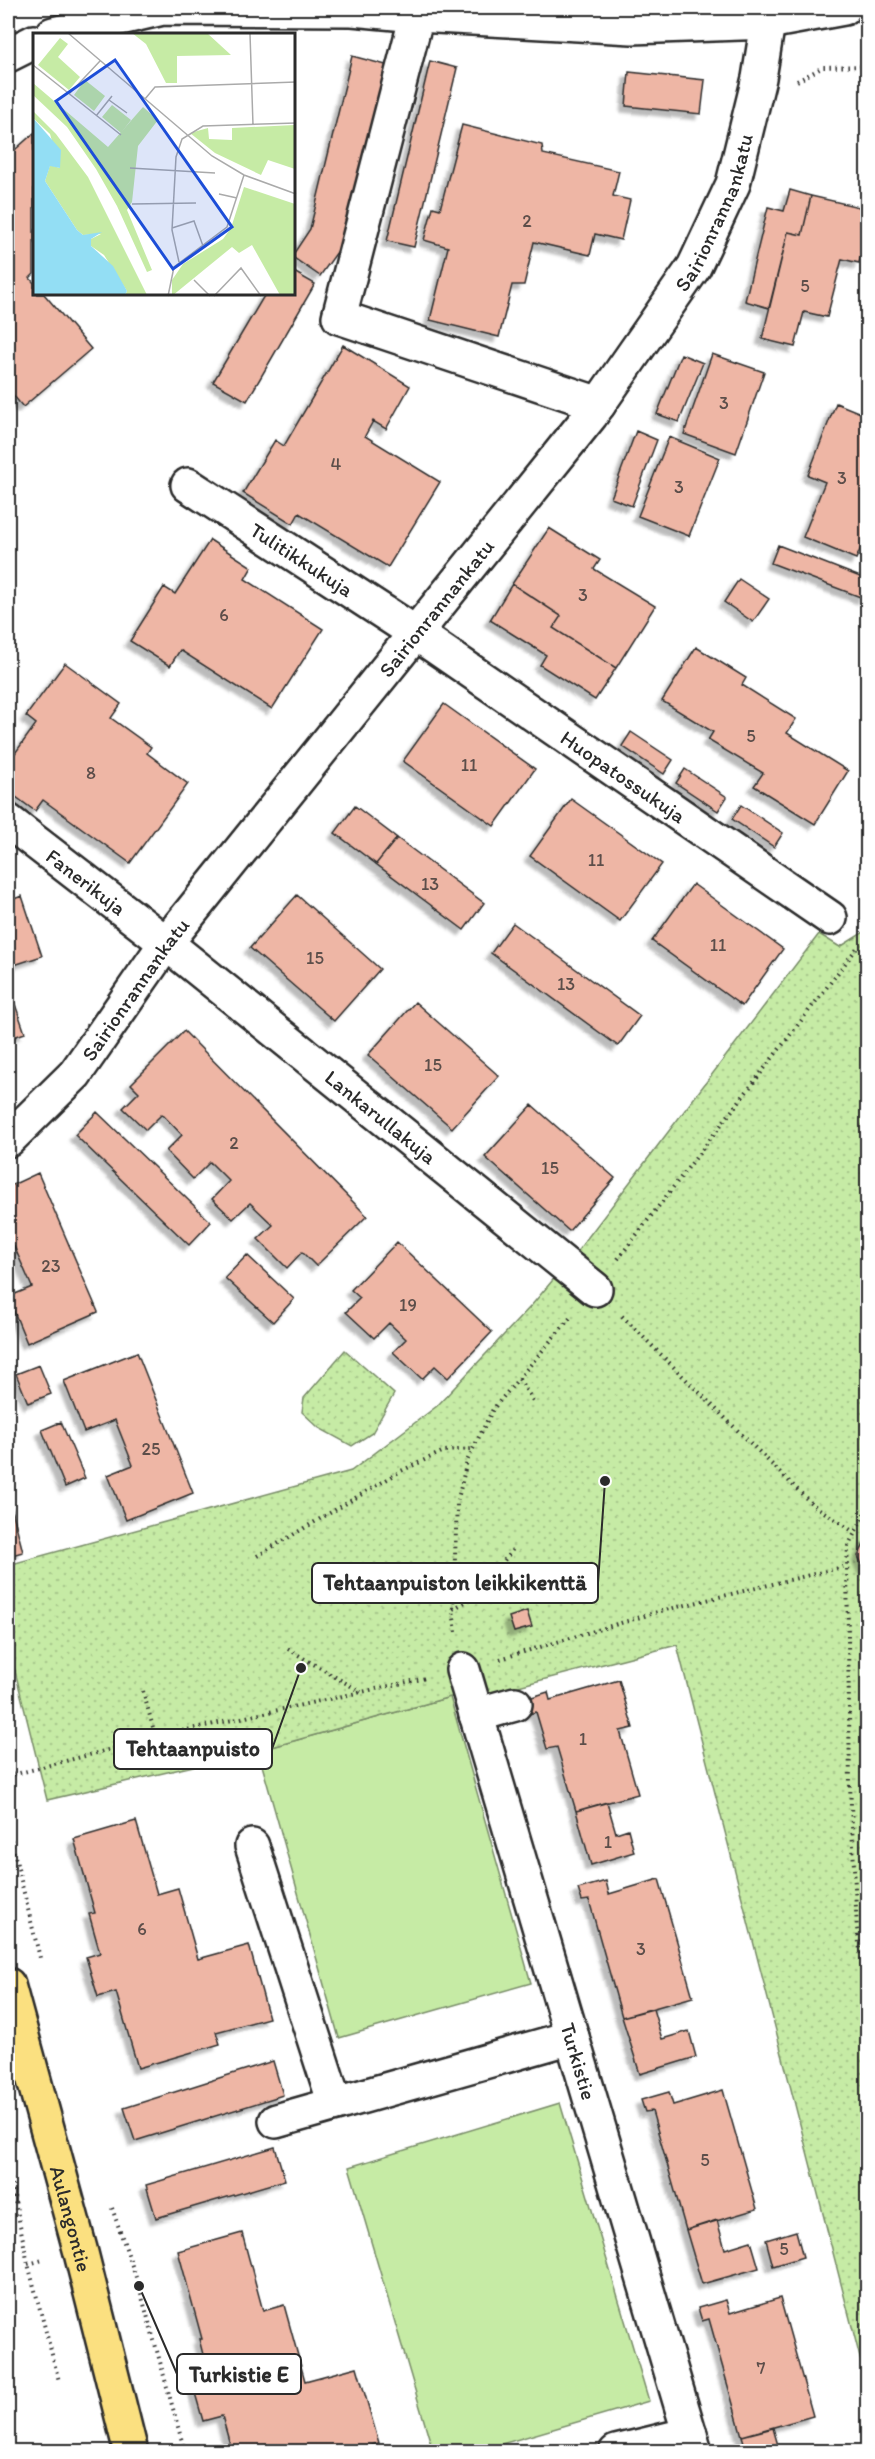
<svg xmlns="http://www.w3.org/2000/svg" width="875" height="2459" viewBox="0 0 875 2459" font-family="Itim,sans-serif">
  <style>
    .green { fill: #c6eba5; stroke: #788b68; stroke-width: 1.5 }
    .park { fill: url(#park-dots); stroke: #788b68; stroke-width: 1.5 }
    .building { fill: #eeb6a5; stroke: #2b2b2b; stroke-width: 1.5; filter: url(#shadow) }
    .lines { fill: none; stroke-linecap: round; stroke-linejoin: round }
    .minor-casing { stroke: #2b2b2b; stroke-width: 38 }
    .major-casing { stroke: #2b2b2b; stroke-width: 38 }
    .path { stroke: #2b2b2b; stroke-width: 4; stroke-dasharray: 1.5 4.5; stroke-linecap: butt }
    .minor { stroke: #fff; stroke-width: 33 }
    .major { stroke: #fbe080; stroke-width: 33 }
    .labels { text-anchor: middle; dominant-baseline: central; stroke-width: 4.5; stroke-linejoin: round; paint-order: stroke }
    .number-label { font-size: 18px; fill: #5c4e4a }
    .street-label { font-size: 21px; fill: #2b2b2b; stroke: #fff }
    .inset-road { fill: none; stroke: #aaa; stroke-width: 1.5 }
    .view { fill: #1d4ed8; fill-opacity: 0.15; stroke: #1d4ed8; stroke-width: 3 }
    .inset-edge { fill: none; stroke: #2b2b2b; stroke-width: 3 }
    .leader { fill: none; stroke: #2b2b2b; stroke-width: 2 }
    .callout-dot { fill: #2b2b2b; stroke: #fff; stroke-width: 2 }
    .callout { fill: #fff; stroke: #2b2b2b; stroke-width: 2 }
    .callout-label { font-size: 22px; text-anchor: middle; font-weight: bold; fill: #2b2b2b }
  </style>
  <defs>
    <pattern id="park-dots" width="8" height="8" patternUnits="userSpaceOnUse" patternTransform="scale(1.5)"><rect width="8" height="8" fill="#c6eba5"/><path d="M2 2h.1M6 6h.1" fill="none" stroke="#aaca8e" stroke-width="1.8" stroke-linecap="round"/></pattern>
    <filter id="shadow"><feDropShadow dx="-5.5" dy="5.5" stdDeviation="1.5" flood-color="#0004"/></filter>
  </defs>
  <rect width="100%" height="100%" fill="#fff"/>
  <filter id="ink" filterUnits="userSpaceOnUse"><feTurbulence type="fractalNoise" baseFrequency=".0167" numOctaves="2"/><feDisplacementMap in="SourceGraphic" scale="12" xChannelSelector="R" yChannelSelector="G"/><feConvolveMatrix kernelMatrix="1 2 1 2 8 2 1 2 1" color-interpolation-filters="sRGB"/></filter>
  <g filter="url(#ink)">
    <!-- green -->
    <path class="green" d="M 450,1697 L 531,1983 L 339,2038 L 258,1751 Z
      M 560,2103 L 649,2401 L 478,2451 L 433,2451 L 349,2167 Z"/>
    <!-- park -->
    <path class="park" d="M 867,930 L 867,2385 L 677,1645 L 472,1698 L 450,1697 L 258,1751 L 47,1800 L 8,1643 L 8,1565 L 351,1471 L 437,1406 L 531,1306 L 579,1249 L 819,934 L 840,947 Z
      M 345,1350 L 394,1394 L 372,1433 L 352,1446 L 319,1428 L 302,1412 L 304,1398 Z"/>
    <!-- building -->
    <path class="building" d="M 352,56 L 386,65 L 342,245 L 320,276 L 294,258 L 294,253 L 310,229 Z
      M 430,61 L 457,68 L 414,247 L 387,241 Z
      M 629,72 L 705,80 L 701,114 L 626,106 Z
      M 462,125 L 542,145 L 543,154 L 619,171 L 613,196 L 630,200 L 621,240 L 595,234 L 590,255 L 534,242 L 524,285 L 512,285 L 499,337 L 430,320 L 448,247 L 424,240 L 433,207 L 440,209 Z
      M 34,133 L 34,274 L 30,278 L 34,283 L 34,294 L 44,294 L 91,349 L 23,407 L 8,389 L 8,156 Z
      M 790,190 L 811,196 L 802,235 L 788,232 L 769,308 L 745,301 L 768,207 L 784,211 Z
      M 811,196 L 868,209 L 868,230 L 859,263 L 842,259 L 827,317 L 804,312 L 795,347 L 762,339 L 788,232 L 802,235 Z
      M 294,272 L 315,284 L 247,401 L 213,382 L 265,294 L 294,294 Z
      M 343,345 L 410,386 L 386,429 L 373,421 L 365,436 L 440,482 L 388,567 L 299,513 L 293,524 L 243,493 L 275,440 L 284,446 Z
      M 681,354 L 703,363 L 679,422 L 657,414 Z
      M 712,354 L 764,372 L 736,453 L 684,434 Z
      M 836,403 L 868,416 L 868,482 L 864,491 L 868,492 L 868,532 L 856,559 L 803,537 L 825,482 L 808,475 Z
      M 636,431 L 657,440 L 632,506 L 611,498 Z
      M 669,437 L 720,458 L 689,536 L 638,516 Z
      M 549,528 L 600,560 L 594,569 L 655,606 L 616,668 L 553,628 L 561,616 L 512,584 Z
      M 210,540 L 252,567 L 245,579 L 323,629 L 272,709 L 180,650 L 170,666 L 130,641 L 164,587 L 175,594 Z
      M 778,545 L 868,580 L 863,598 L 771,563 Z
      M 739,579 L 769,599 L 753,622 L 724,602 Z
      M 512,584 L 561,616 L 553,628 L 616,668 L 595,700 L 540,665 L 546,655 L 490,620 Z
      M 696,647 L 746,678 L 742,685 L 796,719 L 787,733 L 848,771 L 815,824 L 754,786 L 763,773 L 708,740 L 713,732 L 662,701 Z
      M 65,663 L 121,704 L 111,718 L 151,747 L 147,753 L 188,784 L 130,863 L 43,800 L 35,811 L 8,791 L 8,763 L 36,724 L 26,716 Z
      M 444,704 L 535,769 L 494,826 L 403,761 Z
      M 631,732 L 673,760 L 664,774 L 622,746 Z
      M 685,769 L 727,797 L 718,811 L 676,783 Z
      M 571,799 L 662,864 L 620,921 L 530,856 Z
      M 741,805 L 783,833 L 774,847 L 732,819 Z
      M 355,806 L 397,838 L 376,864 L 335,833 Z
      M 397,838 L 484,903 L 464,930 L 376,864 Z
      M 693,884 L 783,949 L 742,1006 L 652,941 Z
      M 297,895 L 380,969 L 334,1021 L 250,948 Z
      M 22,896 L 42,956 L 8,967 L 8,901 Z
      M 513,923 L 640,1016 L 618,1046 L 491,953 Z
      M 8,984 L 25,1033 L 8,1039 Z
      M 415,1002 L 499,1076 L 452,1128 L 368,1055 Z
      M 184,1031 L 367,1216 L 316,1266 L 302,1252 L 287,1268 L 258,1239 L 273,1225 L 250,1203 L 233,1219 L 212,1199 L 229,1181 L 210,1162 L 193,1179 L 166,1151 L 182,1135 L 162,1114 L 146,1130 L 123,1108 L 139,1092 L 131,1084 Z
      M 532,1105 L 615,1178 L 569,1231 L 485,1157 Z
      M 97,1112 L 211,1222 L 189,1245 L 75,1135 Z
      M 38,1173 L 98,1312 L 27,1343 L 8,1297 L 32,1287 L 13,1244 L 8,1246 L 8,1187 Z
      M 397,1242 L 492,1332 L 448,1378 L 435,1366 L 422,1379 L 393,1352 L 406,1339 L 389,1323 L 374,1338 L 346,1312 L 360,1298 L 351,1290 Z
      M 247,1255 L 294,1299 L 273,1322 L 225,1278 Z
      M 137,1352 L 193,1493 L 126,1520 L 108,1475 L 133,1465 L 115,1420 L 84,1432 L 64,1381 Z
      M 39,1365 L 51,1394 L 28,1403 L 16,1374 Z
      M 61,1422 L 85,1478 L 65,1487 L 42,1430 Z
      M 8,1494 L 23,1552 L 8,1556 Z
      M 868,1537 L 868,1570 L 864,1569 L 858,1556 Z
      M 527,1611 L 532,1627 L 514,1632 L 509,1617 Z
      M 619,1680 L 633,1728 L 620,1731 L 638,1794 L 576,1811 L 557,1747 L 547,1749 L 536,1712 L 526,1715 L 522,1700 L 548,1692 L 550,1700 Z
      M 607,1802 L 616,1833 L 628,1829 L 634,1852 L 591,1865 L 576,1811 Z
      M 136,1821 L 157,1894 L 178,1888 L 198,1959 L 249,1945 L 269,2018 L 216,2032 L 220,2044 L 138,2068 L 116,1992 L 98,1997 L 86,1957 L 100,1953 L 89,1914 L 95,1913 L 74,1839 Z
      M 659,1879 L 693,1997 L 622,2017 L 589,1900 L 582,1901 L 578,1889 L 606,1881 L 609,1894 Z
      M 653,2009 L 662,2039 L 689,2031 L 696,2057 L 640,2074 L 622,2017 Z
      M 273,2061 L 283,2095 L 135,2141 L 124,2108 Z
      M 723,2090 L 757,2209 L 686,2230 L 652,2111 L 645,2112 L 641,2100 L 669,2092 L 673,2105 Z
      M 275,2147 L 285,2180 L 156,2218 L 146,2185 Z
      M 717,2220 L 725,2249 L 751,2241 L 759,2268 L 702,2284 L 686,2230 Z
      M 796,2231 L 803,2257 L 773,2266 L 766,2240 Z
      M 242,2233 L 263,2311 L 284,2305 L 305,2381 L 357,2367 L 379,2443 L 346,2452 L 232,2452 L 222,2416 L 203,2421 L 191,2379 L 208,2374 L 199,2339 L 202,2339 L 178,2251 Z
      M 780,2298 L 813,2416 L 742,2436 L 709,2319 L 702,2321 L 698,2308 L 726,2300 L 730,2313 Z
      M 773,2428 L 780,2452 L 747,2452 L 742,2436 Z"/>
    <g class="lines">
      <defs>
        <g id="minor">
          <path d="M 417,15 L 339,317 L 599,404"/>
          <path d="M 53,34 L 163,8 L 352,9 L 417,15 L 632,27 L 768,22 L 844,8"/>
          <path d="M 8,55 L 34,42"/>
          <path id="s1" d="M 188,485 L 417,634 L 830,918"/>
          <path id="s2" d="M 8,821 L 166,943 L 595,1289"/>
          <path id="s3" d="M 8,1140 L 75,1074 L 166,943 L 591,415 L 694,267 L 733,184 L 759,78 L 768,22"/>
          <path id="s4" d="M 463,1670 L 695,2452"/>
          <path d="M 476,1715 L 515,1704"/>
          <path d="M 252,1846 L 335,2104"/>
          <path d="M 276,2121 L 572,2037"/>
          <path d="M 616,2452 L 690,2434"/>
        </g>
        <g id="major">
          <path id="s5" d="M 8,1985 L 80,2249 L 131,2452"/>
        </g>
      </defs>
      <!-- minor casing -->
      <use href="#minor" class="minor-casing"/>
      <!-- major casing -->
      <use href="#major" class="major-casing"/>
      <!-- path -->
      <path class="path" d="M 797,81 L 823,67 L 868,66
        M 618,1259 L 857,948
        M 622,1316 L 812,1504 L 854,1532
        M 519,1379 L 535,1404
        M 868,1508 L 848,1546 L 847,1566 L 850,1785 L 857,1928 L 868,2008
        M 257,1556 L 401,1471 L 444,1451 L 473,1449
        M 453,1609 L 477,1595 L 513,1549
        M 456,1632 L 453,1610 L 457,1503 L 467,1461 L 493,1409 L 570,1318
        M 288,1649 L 361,1692
        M 500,1659 L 661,1611 L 847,1566
        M 143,1691 L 156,1738
        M 8,1776 L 177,1732 L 426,1678
        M 8,1828 L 41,1962
        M 8,2167 L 28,2264 L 59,2381
        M 112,2208 L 139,2286 L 185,2452
        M 28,2264 L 43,2260"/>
      <!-- minor -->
      <use href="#minor" class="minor"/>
      <!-- major -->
      <use href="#major" class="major"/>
    </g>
  </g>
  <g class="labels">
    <!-- number labels -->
    <g class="number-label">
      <text x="527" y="221">2</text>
      <text x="805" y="286">5</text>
      <text x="724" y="403">3</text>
      <text x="336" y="464">4</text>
      <text x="842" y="478">3</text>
      <text x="679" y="487">3</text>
      <text x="583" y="595">3</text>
      <text x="224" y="615">6</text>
      <text x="751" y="736">5</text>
      <text x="469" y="765">11</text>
      <text x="91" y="773">8</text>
      <text x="596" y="860">11</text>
      <text x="430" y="884">13</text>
      <text x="718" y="945">11</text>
      <text x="315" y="958">15</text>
      <text x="566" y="984">13</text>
      <text x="433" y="1065">15</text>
      <text x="234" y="1143">2</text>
      <text x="550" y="1168">15</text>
      <text x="51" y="1266">23</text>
      <text x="408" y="1305">19</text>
      <text x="151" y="1449">25</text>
      <text x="583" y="1739">1</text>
      <text x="608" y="1842">1</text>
      <text x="142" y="1929">6</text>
      <text x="641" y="1949">3</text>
      <text x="705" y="2160">5</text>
      <text x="784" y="2249">5</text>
      <text x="761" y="2368">7</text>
    </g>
    <!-- street labels -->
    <g class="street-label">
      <text stroke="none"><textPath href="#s3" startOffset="1170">Sairionrannankatu</textPath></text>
      <text stroke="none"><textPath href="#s1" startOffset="136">Tulitikkukuja</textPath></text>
      <text stroke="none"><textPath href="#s3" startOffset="684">Sairionrannankatu</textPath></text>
      <text stroke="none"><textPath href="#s1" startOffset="524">Huopatossukuja</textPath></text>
      <text stroke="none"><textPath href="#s2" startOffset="99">Fanerikuja</textPath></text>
      <text stroke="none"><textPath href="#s3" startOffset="198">Sairionrannankatu</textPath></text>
      <text stroke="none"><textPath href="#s2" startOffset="476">Lankarullakuja</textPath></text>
      <text stroke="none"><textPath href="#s4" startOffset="408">Turkistie</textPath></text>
      <text stroke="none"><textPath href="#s5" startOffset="242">Aulangontie</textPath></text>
    </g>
  </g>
  <!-- overview -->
  <g transform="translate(33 33)">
    <rect width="262" height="262" fill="#fff"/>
    <path d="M 27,5 L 35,11 L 25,24 L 47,44 L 36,57 L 5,32 ZM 52,47 L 72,63 L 61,78 L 41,62 ZM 79,72 L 98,87 L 88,100 L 69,84 Z" fill="#c6eba5"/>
    <path d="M 99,0 L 174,0 L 198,22 L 144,23 L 144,50 L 133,50 L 113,11 ZM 211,154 L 262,171 L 262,262 L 247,262 L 219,212 L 206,220 L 199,214 L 139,263 L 139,247 L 150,231 L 190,206 L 198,195 Z" fill="#c6eba5"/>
    <path d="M 0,50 L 75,114 L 110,74 L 125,87 L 105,113 L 99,169 L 94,177 L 119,237 L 114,239 L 84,173 L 63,136 L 34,94 L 0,62 ZM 0,78 L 23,101 L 55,144 L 114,262 L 92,262 L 94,258 L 71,222 L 58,213 L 58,206 L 68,201 L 50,202 L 44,197 L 12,148 L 17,132 L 27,135 L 17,101 L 0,85 ZM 262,92 L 262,136 L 235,127 L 228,142 L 182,120 L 157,100 L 175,95 L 176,106 L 199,107 L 199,95 Z" fill="#c6eba5"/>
    <path d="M 0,85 L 28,117 L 27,135 L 17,133 L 12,148 L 44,197 L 50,202 L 69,199 L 58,206 L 58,213 L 80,233 L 94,258 L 92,262 L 0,262 Z" fill="#93def4"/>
    <path class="inset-road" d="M 35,0 L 179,123 L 211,142 L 263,161M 210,0 L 233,0M 217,1 L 220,92M 0,32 L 88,102M 36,61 L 67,28M 112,66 L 122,54 L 263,49M 76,67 L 94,80M 63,83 L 79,63M 97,135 L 182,140M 186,161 L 204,165M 99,171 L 163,170M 139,195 L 161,188 L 170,213M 146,229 L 139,197 L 143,124 L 149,106 L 170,93 L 263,90M 161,247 L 177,263M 135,263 L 141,234 L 194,194 L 211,142M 181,263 L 208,235 L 228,263"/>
    <path class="view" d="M 82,27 L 199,194 L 140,236 L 23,68 Z"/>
    <rect width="262" height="262" class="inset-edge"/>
  </g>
  <!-- callouts -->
  <path class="leader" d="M605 1481L598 1583M301 1668L272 1749M139 2286L177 2374"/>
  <g class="callout-dot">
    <circle cx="605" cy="1481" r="6"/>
    <circle cx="301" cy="1668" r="6"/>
    <circle cx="139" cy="2286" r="6"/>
  </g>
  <g class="callout">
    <rect x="312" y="1563" width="286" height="40" rx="6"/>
    <rect x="114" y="1729" width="158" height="40" rx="6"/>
    <rect x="177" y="2354" width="124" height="40" rx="6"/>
  </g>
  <g class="callout-label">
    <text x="455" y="1590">Tehtaanpuiston leikkikenttä</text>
    <text x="193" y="1756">Tehtaanpuisto</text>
    <text x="239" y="2382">Turkistie E</text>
  </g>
  <!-- margin -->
  <rect width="875" height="2459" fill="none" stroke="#fff" stroke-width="30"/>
  <rect x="15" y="15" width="845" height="2429" fill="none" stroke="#2b2b2b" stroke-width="2" filter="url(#ink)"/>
</svg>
